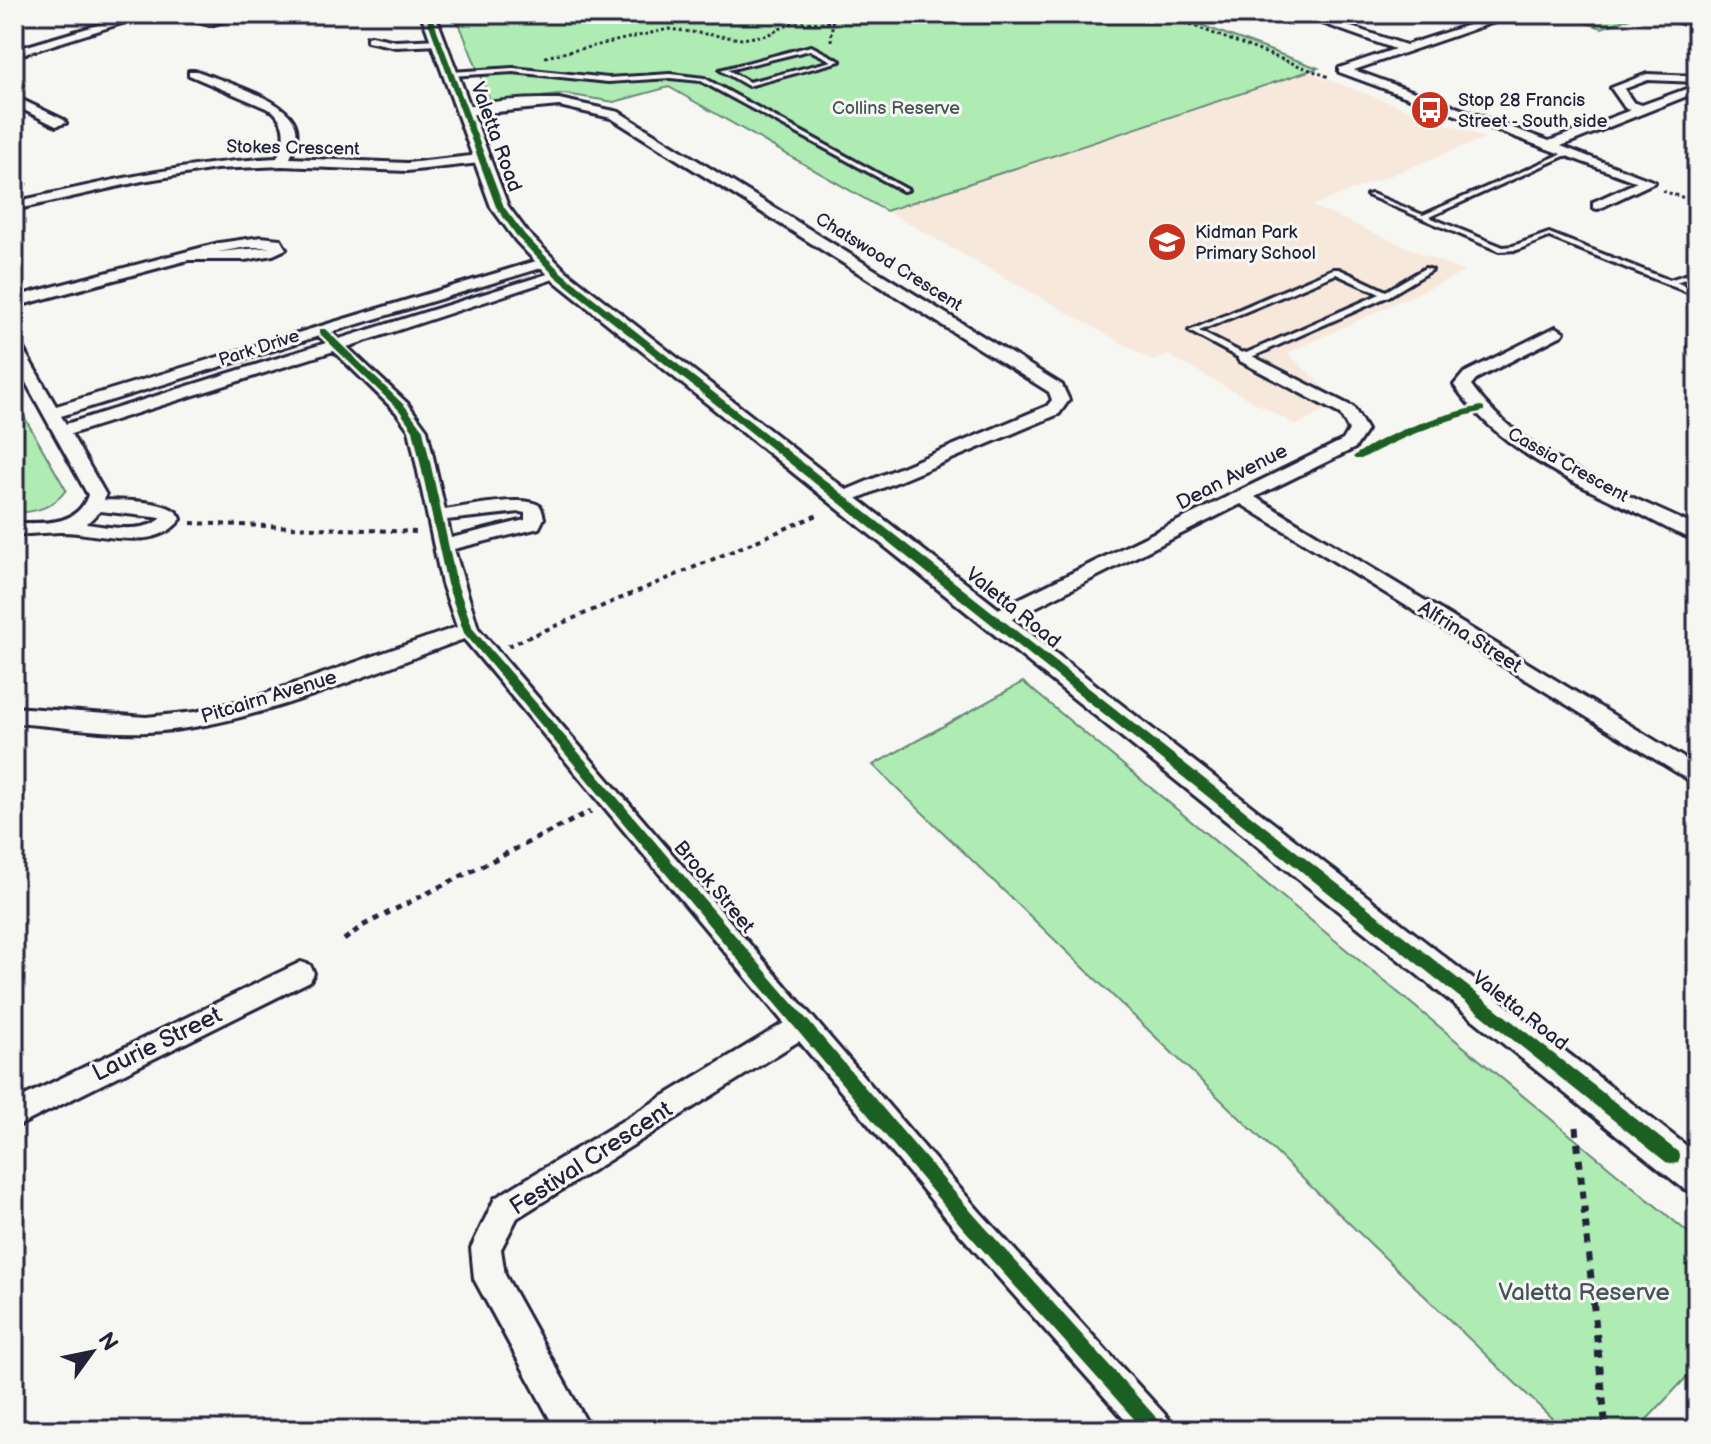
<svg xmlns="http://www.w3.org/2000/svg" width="1711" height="1444" viewBox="0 0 1711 1444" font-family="'Balsamiq Sans',sans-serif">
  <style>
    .built { fill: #f7e8dc }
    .green { fill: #aeecb3; stroke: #688777; stroke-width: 2 }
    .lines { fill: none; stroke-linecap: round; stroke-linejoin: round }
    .service-casing { stroke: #22223b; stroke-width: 6 }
    .minor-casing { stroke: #22223b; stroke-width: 6 }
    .tertiary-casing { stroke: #22223b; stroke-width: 6 }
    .path-far3 { stroke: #22223b; stroke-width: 3; stroke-dasharray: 3 3; stroke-linecap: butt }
    .path-far2 { stroke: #22223b; stroke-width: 4; stroke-dasharray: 5 5; stroke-linecap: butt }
    .path-far1 { stroke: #22223b; stroke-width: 5; stroke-dasharray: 6 6; stroke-linecap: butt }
    .path { stroke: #22223b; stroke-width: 7; stroke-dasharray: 8 8; stroke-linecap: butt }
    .service { fill: #f6f6f2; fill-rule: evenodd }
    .minor { fill: #f6f6f2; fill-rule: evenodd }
    .tertiary { fill: #f6f6f2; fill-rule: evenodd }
    .cycleway-casing { stroke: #f6f6f2; stroke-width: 5 }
    .cycleway { fill: #1b5e20; fill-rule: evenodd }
    .labels { text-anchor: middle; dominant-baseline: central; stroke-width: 6; stroke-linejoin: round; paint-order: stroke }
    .far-poi-label { font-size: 18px; fill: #22223b; stroke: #f6f6f2; text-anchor: start }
    .far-park-label { font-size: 18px; fill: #455459; stroke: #f6f6f2 }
    .far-street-label { font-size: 18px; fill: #22223b; stroke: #f6f6f2 }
    .street-label { font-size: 20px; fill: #22223b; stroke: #f6f6f2 }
    .near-street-label { font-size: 24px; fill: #22223b; stroke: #f6f6f2 }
    .near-park-label { font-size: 24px; fill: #455459; stroke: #f6f6f2 }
  </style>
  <rect width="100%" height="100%" fill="#f6f6f2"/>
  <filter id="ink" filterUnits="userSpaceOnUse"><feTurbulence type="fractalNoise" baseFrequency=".0125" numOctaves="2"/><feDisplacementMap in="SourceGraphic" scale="16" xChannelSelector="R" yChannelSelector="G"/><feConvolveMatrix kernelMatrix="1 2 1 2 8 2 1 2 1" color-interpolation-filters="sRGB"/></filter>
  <g filter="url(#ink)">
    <!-- built -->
    <path class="built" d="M 1307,72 L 1485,138 L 1312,206 L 1464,272 L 1287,353 L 1341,403 L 1296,425 L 1168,355 L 1154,361 L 886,211 Z"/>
    <!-- green -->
    <path class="green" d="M 459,14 L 1171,14 L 1318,68 L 886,211 L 669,87 L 614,102 L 566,94 L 491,103 L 456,16 Z
      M 1558,14 L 1641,14 L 1602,28 Z
      M 14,399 L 66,490 C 53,508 36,512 14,513 Z
      M 1023,682 L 1697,1240 L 1697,1366 L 1637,1430 L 1564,1430 L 873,765 Z"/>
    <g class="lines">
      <defs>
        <path id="service" d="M 811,46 L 840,61 L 748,86 L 720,70 ZM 810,50 L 832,61 L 749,82 L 728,70 Z
          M 513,68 L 608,78 L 670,74 L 704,78 L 908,190 L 903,191 L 701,81 L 670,78 L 608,82 L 513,72 L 451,76 L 448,74 L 451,72 Z
          M 1566,152 L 1571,153 L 1429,217 L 1503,247 L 1513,246 L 1549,233 L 1669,280 L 1697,271 L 1697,275 L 1676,282 L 1697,291 L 1697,296 L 1549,237 L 1517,250 L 1499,251 L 1367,195 L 1372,194 L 1423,215 Z
          M 1425,268 L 1432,270 L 1389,296 L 1247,359 L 1241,359 L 1189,331 L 1333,269 L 1339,269 L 1386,291 ZM 1336,274 L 1380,294 L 1244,354 L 1199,331 Z"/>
        <path id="minor" d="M 135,14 L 151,14 L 14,57 L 14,50 Z
          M 165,14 L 210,19 L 248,14 L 210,25 Z
          M 1297,14 L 1312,14 L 1406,45 L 1503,14 L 1518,14 L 1354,70 L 1549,141 L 1631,110 L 1625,108 L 1611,88 L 1647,74 L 1697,76 L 1697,82 L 1648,80 L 1624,89 L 1633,102 L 1642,105 L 1697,85 L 1697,92 L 1561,146 L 1655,182 L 1598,209 L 1593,208 L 1593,202 L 1637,182 L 1339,72 L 1339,68 L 1395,49 Z
          M 1654,14 L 1670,14 L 1697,22 L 1697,28 Z
          M 371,36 L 396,41 L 439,39 L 444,42 L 439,45 L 396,47 L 367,41 L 367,37 Z
          M 189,71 L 197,71 C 222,81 291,100 296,128 C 298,139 294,149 290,158 L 407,163 L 480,155 L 486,159 L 480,163 L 407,171 L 282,166 L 216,169 L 142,181 L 14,210 L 14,202 C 102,182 187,162 277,158 C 285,140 288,126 273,111 L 189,75 Z
          M 14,96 L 64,120 L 66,123 L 56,126 L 14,105 Z
          M 559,99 L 619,112 L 1062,385 L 1069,400 L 1059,414 L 849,502 L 837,502 L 834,498 L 837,494 L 1047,406 L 1052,400 L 1049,392 L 611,118 L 559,106 L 466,115 L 460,111 C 479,99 536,99 559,99 Z
          M 261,237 L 280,239 L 286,249 L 273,255 L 245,260 L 188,260 L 14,307 L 14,297 L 219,243 ZM 247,247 L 271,247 L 218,252 Z
          M 546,258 L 553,262 L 551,265 L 332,332 L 339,339 L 554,272 L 564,272 L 566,275 L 347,347 L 408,404 L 427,430 L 445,510 C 464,507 525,494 540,506 C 542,509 543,515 544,518 L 539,528 L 454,549 L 478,628 L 980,1212 L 1168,1418 L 1173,1430 L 1134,1430 L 958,1232 L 799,1041 L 517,1218 L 501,1249 L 505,1275 L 591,1430 L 556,1430 L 474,1279 L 471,1248 L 495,1198 L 784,1023 L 464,639 C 369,673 248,728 148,732 C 104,734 58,726 14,723 L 14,707 L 146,717 L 195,712 L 256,697 L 457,627 L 442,584 L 409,430 L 396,412 L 334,351 L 71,434 L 106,495 L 104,500 C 123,501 175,499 181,519 C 153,555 97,531 59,532 C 44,533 29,534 14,535 L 14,523 C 43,523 77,527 88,495 L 14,361 L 14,342 L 22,347 L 56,406 ZM 319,336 L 326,343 L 66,424 L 61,416 ZM 100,511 L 162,518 C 143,534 110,527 86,524 ZM 520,512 L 525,513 L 525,520 L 451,538 L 447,520 Z
          M 1556,327 L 1564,332 L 1562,335 L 1476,379 L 1471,385 C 1522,457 1620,490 1697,527 L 1697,540 C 1677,535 1658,523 1640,514 C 1571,482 1498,449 1454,385 L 1464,373 Z
          M 1244,352 L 1353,407 L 1367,430 L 1355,448 L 1255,497 L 1697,766 L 1697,785 L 1241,504 L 1002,624 L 988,624 L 985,619 L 988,614 L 1343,440 L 1349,430 L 1340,414 L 1238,360 L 1238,354 Z
          M 301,962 L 310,965 L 314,973 L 310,981 L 14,1128 L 14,1101 Z"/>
        <path id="tertiary" d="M 421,14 L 435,14 L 508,206 L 528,233 L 566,271 L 1697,1154 L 1697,1194 L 1684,1189 L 552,279 L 516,241 L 491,207 Z"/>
      </defs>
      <!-- service casing -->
      <use href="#service" class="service-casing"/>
      <!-- minor casing -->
      <use href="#minor" class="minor-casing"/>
      <!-- tertiary casing -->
      <use href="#tertiary" class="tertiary-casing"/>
      <!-- path-far3 -->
      <path class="path-far3" d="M 1162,14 L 1329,77
        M 831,41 L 833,14
        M 545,57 L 669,29 L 742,39 L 767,35 L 792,23 L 833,22
        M 14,177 L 27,185
        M 1663,191 L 1697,202"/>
      <!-- path-far2 -->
      <path class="path-far2" d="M 191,523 L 417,532
        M 508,646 L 820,514"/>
      <!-- path-far1 -->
      <path class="path-far1" d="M 344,940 L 362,926 L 591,811"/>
      <!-- path -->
      <path class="path" d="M 1576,1127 L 1606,1430"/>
      <!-- service -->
      <use href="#service" class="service"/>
      <!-- minor -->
      <use href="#minor" class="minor"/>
      <!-- tertiary -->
      <use href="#tertiary" class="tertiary"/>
      <defs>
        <path id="cycleway" d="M 425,14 L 431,14 L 504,207 L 525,235 L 562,273 L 1678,1152 L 1680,1157 L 1678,1162 L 1672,1164 L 1666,1162 L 556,277 L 519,239 L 496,207 Z
          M 319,329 L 325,329 L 405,406 L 423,430 L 457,584 L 473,629 L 975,1216 L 1162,1424 L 1165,1430 L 1144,1430 L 963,1228 L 464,633 L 447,584 L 413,430 L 399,410 L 319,333 Z
          M 1481,406 L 1484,407 L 1484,411 C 1440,421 1401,438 1361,459 L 1355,459 L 1353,457 C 1383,433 1443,414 1481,406 Z"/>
      </defs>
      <!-- cycleway casing -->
      <use href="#cycleway" class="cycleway-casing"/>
      <!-- cycleway -->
      <use href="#cycleway" class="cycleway"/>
    </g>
  </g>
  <!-- icons -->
  <defs>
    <symbol id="bus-disc" viewBox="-11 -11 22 22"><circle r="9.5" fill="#c8321e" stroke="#f6f6f2"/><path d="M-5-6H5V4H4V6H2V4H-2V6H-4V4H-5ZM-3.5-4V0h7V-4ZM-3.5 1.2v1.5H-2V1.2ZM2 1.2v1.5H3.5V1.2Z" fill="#fff"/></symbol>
    <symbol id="school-disc" viewBox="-11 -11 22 22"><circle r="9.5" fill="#c8321e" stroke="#f6f6f2"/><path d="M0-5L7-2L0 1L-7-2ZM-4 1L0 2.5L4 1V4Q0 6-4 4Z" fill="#fff"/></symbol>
  </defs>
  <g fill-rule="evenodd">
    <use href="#bus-disc" x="1408" y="88" width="44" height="44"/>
    <use href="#school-disc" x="1145" y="220" width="44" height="44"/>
  </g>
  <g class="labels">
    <!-- far-poi labels -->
    <g class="far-poi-label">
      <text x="1458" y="100">Stop 28 Francis<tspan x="1458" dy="21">Street - South side</tspan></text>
      <text x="1195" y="232">Kidman Park<tspan x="1195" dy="21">Primary School</tspan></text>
    </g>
    <!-- far-park labels -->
    <g class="far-park-label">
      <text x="896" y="108">Collins Reserve</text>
    </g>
    <!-- far-street labels -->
    <g class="far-street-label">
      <text transform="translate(293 148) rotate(1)">Stokes Crescent</text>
      <text transform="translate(889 262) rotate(32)">Chatswood Crescent</text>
      <text transform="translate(259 348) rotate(-18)">Park Drive</text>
      <text transform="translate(1568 465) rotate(29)">Cassia Crescent</text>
    </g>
    <!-- street labels -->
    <g class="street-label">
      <text transform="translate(496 137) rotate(70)">Valetta Road</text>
      <text transform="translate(1232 477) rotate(-27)">Dean Avenue</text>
      <text transform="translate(1013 608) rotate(39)">Valetta Road</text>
      <text transform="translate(1470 637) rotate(32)">Alfrina Street</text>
      <text transform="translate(269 697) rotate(-17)">Pitcairn Avenue</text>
      <text transform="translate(714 887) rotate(50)">Brook Street</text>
      <text transform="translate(1520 1011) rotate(38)">Valetta Road</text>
    </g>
    <!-- near-street labels -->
    <g class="near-street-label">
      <text transform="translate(157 1044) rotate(-26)">Laurie Street</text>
      <text transform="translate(591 1158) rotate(-33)">Festival Crescent</text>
    </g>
    <!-- near-park labels -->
    <g class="near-park-label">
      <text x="1584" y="1292">Valetta Reserve</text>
    </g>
  </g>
  <!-- margin -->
  <rect width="1711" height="1444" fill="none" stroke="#f6f6f2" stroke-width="48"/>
  <rect x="24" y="24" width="1663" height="1396" fill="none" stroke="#22223b" stroke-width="3" filter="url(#ink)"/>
  <!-- north arrow -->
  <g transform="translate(92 1352) rotate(57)" stroke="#f6f6f2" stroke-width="6" paint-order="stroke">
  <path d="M0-6L14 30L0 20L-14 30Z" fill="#22223b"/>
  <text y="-12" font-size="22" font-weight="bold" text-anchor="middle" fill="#22223b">N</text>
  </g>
</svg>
